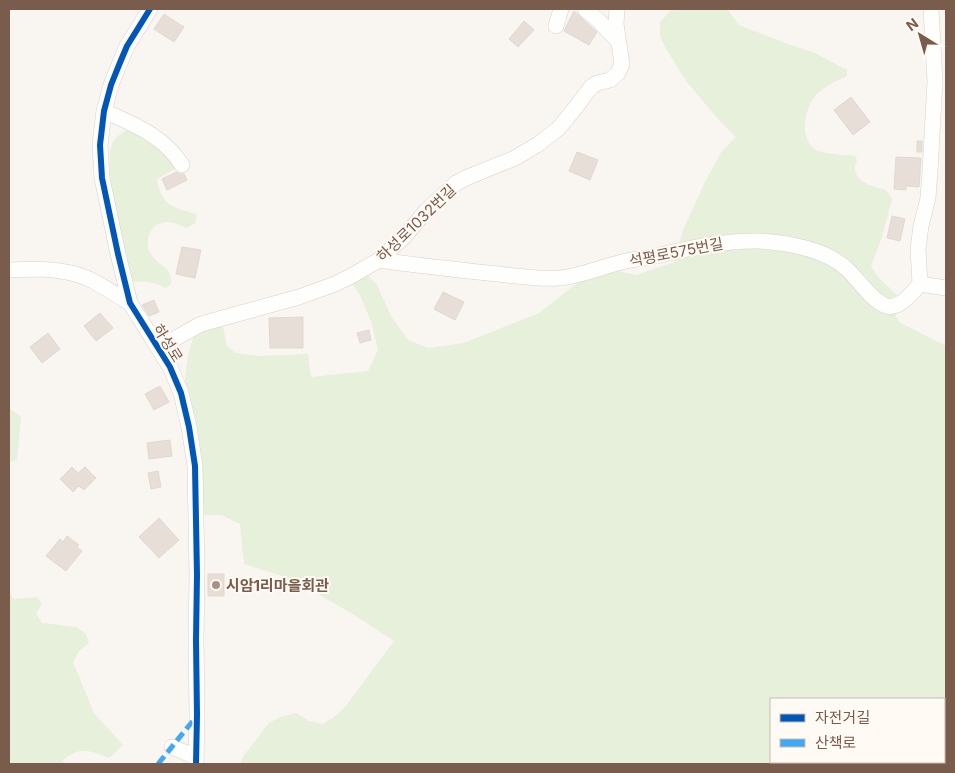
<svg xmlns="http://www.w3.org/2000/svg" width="955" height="773" viewBox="0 0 955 773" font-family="Inter,'Noto Sans KR',sans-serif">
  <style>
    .green { fill: #e7f0db; fill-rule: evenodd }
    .building { fill: #e6ded7; stroke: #e2d8d2 }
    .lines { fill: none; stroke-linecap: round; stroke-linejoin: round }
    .minor-casing { stroke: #d7d1cb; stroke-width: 16 }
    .minor { stroke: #fefefd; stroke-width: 15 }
    .quiet { stroke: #3fa9f5; stroke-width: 5; stroke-dasharray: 10 5; stroke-linecap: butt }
    .cycleway-casing { stroke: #fffaf3; stroke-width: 9 }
    .cycleway { stroke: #0057b8; stroke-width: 6 }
    .poi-dot { fill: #a69286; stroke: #fffaf3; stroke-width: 2 }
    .labels { text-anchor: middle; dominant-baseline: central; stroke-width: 4; stroke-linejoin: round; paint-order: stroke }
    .street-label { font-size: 15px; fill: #7a5c4d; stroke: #fffaf3 }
    .poi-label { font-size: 15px; font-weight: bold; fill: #7a5c4d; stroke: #fffaf3; text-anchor: start }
  </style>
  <rect width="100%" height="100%" fill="#f9f5f0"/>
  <!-- green -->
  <path class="green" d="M 677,9 L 727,9 L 739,25 L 793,46 L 813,52 L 847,70 L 847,76 C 838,80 828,85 820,91 C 805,104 797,137 816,150 C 823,154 846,155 855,156 L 857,160 C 856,163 855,165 855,168 C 855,183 875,187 886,190 L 892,199 L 882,237 L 871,266 L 878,277 L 897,295 L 895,313 L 899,322 L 946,346 L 946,764 L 240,764 L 242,758 L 269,723 L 280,717 L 296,713 L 309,721 L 323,724 L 334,717 L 345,707 L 394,641 L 351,613 L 292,579 L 244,564 L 240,524 L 221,515 L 204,515 L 201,463 L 196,421 L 185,380 L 188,355 L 193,338 L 204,329 L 222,322 L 227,346 L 236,353 L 259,356 L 308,354 L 311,377 L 368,371 L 378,350 L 372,324 L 360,295 L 352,283 L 366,273 L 377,285 L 391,316 L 408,340 L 428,348 L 464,343 L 539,313 L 580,281 L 617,271 L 636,275 L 674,262 L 683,230 L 705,182 L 722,151 L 736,137 L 717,118 L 687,82 L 665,47 L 660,36 L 660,22 L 670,11 ZM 771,699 L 944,699 L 944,762 L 771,762 Z
    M 128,129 L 147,137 L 178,167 L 157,179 C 161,206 174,208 197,214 L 195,223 L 187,228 C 175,223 165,218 154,227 C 145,236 146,251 155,259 C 159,264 166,267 169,272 C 171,276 171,280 171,284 L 166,288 C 154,282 146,281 134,282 L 131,280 C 125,251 101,166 113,142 C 116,136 123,133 128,129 Z
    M 9,408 L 21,417 L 17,460 L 9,462 Z
    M 9,592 L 14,599 L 37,597 L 42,604 L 36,613 L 42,623 L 76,627 L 86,634 L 89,643 L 79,651 L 73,662 L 94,713 L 123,745 L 109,758 C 88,750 80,746 62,761 L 66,764 L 11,764 L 9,762 Z"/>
  <!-- building -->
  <path class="building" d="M 574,11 L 597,32 L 589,45 L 564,31 Z
    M 164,14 L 184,27 L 174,42 L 154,29 Z
    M 524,21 L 534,30 L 518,47 L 509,39 Z
    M 851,97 L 870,122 L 853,135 L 834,110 Z
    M 917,141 L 922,141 L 922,152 L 917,152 Z
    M 577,152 L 598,160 L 590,180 L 569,171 Z
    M 896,157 L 921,158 L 919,187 L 906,186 L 906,190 L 894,189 Z
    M 176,172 L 179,174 L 184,174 L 187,180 L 167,190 L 162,179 Z
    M 892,216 L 905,219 L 900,241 L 887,238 Z
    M 182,247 L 201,250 L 195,278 L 176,274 Z
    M 443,292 L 464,302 L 455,320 L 434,309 Z
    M 154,300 L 159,312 L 149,316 L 142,305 Z
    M 100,313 L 113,328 L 96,341 L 84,326 Z
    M 303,317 L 303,348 L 270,348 L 269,318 Z
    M 369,330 L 371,340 L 360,343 L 357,333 Z
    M 48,333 L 60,349 L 42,363 L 30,347 Z
    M 160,386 L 169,402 L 154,410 L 145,394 Z
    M 170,440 L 172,456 L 149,459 L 147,443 Z
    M 72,467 L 78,473 L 85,467 L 96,478 L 84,490 L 79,486 L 73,492 L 60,479 Z
    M 158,471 L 161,487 L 151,489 L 148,473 Z
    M 159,518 L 179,540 L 159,558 L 139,537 Z
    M 67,536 L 79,545 L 77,547 L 82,551 L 66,571 L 46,556 L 60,539 L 63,542 Z
    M 208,574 L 224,574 L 224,596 L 208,596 Z"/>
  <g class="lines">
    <defs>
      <path id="minor" d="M 150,9 L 127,46 L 119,65 L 111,85 L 104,111 L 100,145 L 102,178 L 118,254 L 130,303 L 170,367 L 181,393 L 189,427 L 195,466 L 197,575 L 196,640 L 197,715 L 196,764
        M 585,9 L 598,20 L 618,41
        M 556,26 L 561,9
        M 104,111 C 135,125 164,136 182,165
        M 379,260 C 415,265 451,269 488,273 C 511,275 536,280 560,278 C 581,276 601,267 622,262 C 633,259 645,258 656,256 C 691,248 724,240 760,241 C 789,243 828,250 849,271 C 858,280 872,300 884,305 C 898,312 912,293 920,284 L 946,288
        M 9,270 C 31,269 53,268 75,274 C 95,279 112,293 130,303
        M 920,284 L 918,249 L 921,226 L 928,198 L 930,171 L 935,81 L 931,9
        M 158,348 L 201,324 L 299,297 L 335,284 L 353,275 L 379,260 L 404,237 L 426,211 L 456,183 L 468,177 L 515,158 L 537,145 L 558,129 L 576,107 L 591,87 L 597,83 L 610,80 L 618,73 L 622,64 L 616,24 L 617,9
        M 172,747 L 196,757"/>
    </defs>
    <!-- minor casing -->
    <use href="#minor" class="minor-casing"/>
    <!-- minor -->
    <use href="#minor" class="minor"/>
    <!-- quiet -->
    <path class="quiet" d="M 158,764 L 196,717"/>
    <defs>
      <path id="cycleway" d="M 150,9 L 127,46 L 119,65 L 111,85 L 104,111 L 100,145 L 102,178 L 118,254 L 130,303 L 170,367 L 181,393 L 189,427 L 195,466 L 197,575 L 196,640 L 197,715 L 196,764"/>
    </defs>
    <!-- cycleway casing -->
    <use href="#cycleway" class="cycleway-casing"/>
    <!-- cycleway -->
    <use href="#cycleway" class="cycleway"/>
  </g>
  <!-- markers -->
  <circle class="poi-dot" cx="216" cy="585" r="5"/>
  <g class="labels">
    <!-- street labels -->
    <g class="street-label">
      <text transform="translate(416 223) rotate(-44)">하성로1032번길</text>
      <text transform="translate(676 252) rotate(-11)">석평로575번길</text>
      <text transform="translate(168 343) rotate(58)">하성로</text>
    </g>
    <!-- poi labels -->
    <g class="poi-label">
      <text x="226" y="585">시암1리마을회관</text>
    </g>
  </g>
  <!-- border -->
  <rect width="955" height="773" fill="none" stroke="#7a5c4d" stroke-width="20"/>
  <!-- legend -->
  <rect x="770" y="698" width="175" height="65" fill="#fffaf3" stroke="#cabbb1"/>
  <rect x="780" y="714" width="25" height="8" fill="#0057b8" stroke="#cabbb1"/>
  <text x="815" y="723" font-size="15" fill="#7a5c4d">자전거길</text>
  <rect x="780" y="739" width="25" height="8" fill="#3fa9f5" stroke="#cabbb1"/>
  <text x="815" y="748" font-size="15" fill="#7a5c4d">산책로</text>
  <!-- north arrow -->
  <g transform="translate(920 35) rotate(323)" stroke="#fffaf3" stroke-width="4" paint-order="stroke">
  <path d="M0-4L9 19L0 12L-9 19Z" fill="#7a5c4d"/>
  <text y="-8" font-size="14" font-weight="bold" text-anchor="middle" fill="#7a5c4d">N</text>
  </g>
</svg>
